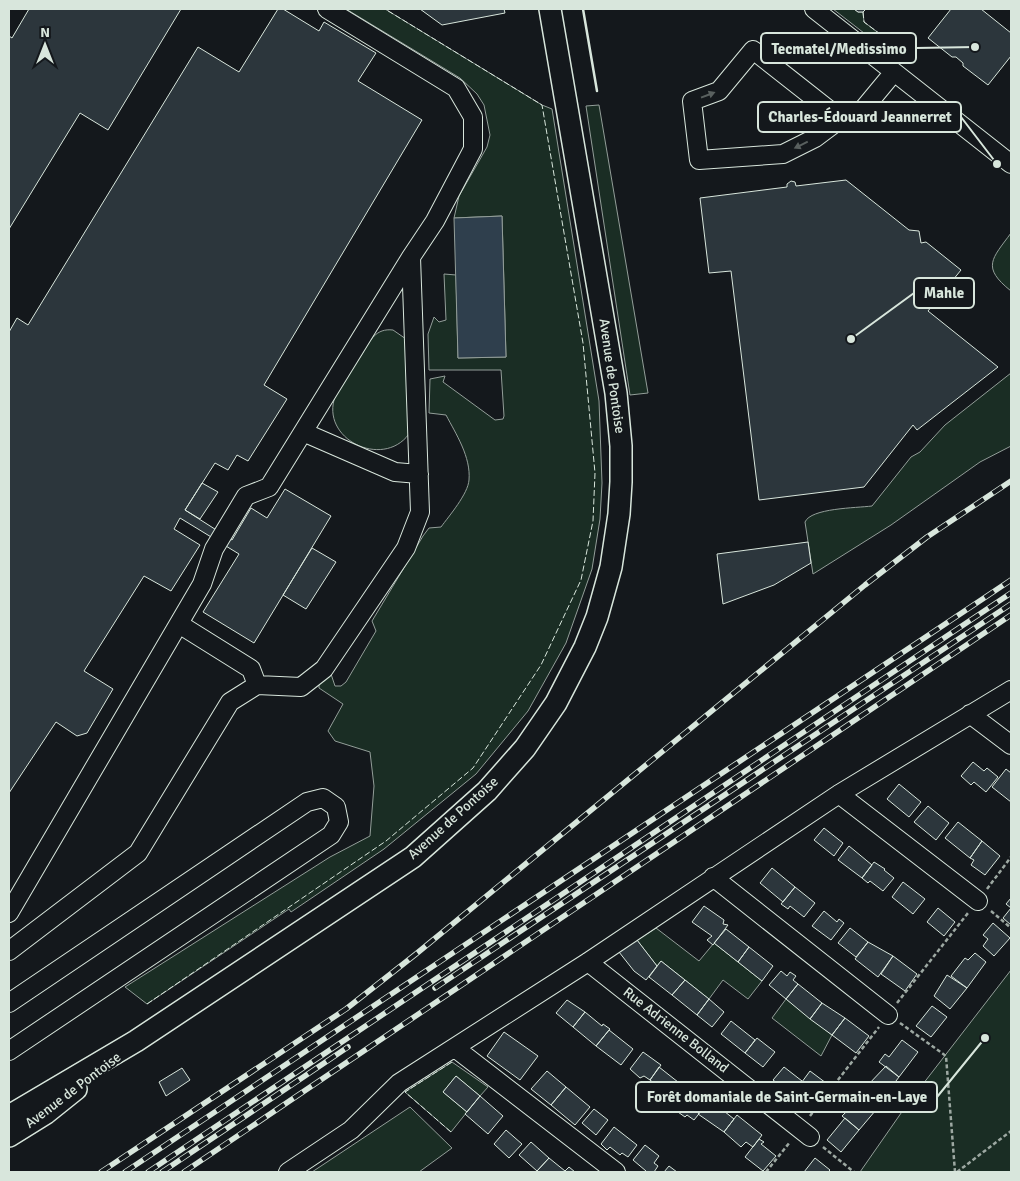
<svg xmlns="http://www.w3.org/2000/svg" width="1020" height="1181" viewBox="0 0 1020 1181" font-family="Signika,sans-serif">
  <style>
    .green { fill: #1a2d24; stroke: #939e99 }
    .water { fill: #2f3f4d; stroke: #939e99 }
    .building { fill: #2c363c; stroke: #d8e6dc }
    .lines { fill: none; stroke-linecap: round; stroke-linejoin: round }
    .minor-casing { stroke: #d8e6dc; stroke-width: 20 }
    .major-casing { stroke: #d8e6dc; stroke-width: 24 }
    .path { stroke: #9da8a2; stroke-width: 2.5; stroke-dasharray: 4 2.5; stroke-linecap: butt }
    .minor { stroke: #14181c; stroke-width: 18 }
    .major { stroke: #14181c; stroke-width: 21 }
    .rail-casing { stroke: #d8e6dc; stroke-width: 5.5 }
    .rail { stroke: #14181c; stroke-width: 4; stroke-dasharray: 11; stroke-linecap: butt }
    .fence { stroke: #d8e6dc; stroke-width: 1; stroke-dasharray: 6 2.5; stroke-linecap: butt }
    .wall { stroke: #d8e6dc; stroke-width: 2.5 }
    .oneway { fill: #59605f }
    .labels { text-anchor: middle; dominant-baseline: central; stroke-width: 4; stroke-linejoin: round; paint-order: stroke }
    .street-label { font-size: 14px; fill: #d8e6dc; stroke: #14181c }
    .leader { fill: none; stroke: #d8e6dc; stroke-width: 2 }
    .callout-dot { fill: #d8e6dc; stroke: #14181c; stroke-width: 2 }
    .callout { fill: #14181c; stroke: #d8e6dc; stroke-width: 2 }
    .callout-label { font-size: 15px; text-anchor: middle; font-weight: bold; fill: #d8e6dc }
  </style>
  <rect width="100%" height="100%" fill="#14181c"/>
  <!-- green -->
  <path class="green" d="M 346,9 L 385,9 L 542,105 L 552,109 L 599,401 L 602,483 L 600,519 L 592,569 L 566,643 L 528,711 L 476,774 L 384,849 L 291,912 L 289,909 L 147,1004 L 125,987 L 330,857 L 370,836 L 374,786 L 370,752 L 335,741 L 328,731 L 343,704 L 319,688 L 319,683 L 331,674 L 335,686 L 341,686 L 346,682 L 376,631 L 372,621 L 423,536 L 429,528 L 441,527 C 449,516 468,494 469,480 C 471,457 456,434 446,415 L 429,413 L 430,379 L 445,376 L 443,382 L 495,420 L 503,419 L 504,416 L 501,370 L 429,370 L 428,334 L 434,317 L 439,322 L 446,320 L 444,274 L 456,275 L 458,358 L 506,357 L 502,216 L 454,218 L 459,196 L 487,147 L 490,135 L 484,105 L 477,94 L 460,78 Z
    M 833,9 L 854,9 L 858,12 L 863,12 L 864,22 L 888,40 L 882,47 Z
    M 599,105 L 648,393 L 630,395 L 586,106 Z
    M 1011,233 L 1011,291 C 981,267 992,259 1011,233 Z
    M 393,330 L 406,339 L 411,431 C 387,470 323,442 334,400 C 338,384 353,368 362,354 C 370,340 376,328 393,330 Z
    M 1011,373 L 1011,446 L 980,462 L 891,525 L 813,574 L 805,522 C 811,508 856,508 872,506 L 911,457 L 920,452 L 945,425 Z
    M 656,928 L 699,961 L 714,943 L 762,981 L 748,999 L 723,980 L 709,999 L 661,961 L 657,966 L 637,940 Z
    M 1011,970 L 1011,1172 L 860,1172 L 906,1106 Z
    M 786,999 L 832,1035 L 821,1056 L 772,1018 Z
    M 452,1062 L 488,1087 L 480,1096 L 456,1076 L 443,1092 L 467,1112 L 451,1132 L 405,1092 Z
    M 410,1107 L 452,1148 L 419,1172 L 312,1172 Z"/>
  <!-- water -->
  <path class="water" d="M 502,216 L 506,357 L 458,358 L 454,218 Z"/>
  <!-- building -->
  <path class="building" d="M 29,9 L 181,9 L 108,130 L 80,113 L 9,229 L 9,36 L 12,38 Z
    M 278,9 L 283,9 L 319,31 L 324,22 L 376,53 L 358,81 L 422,120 L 264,385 L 287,399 L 248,461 L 237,455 L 228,470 L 215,463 L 185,510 L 232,540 L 251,508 L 267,518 L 285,489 L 331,516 L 254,643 L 203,612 L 239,554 L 180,518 L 174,529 L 200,545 L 171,591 L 144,576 L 84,671 L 113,689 L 87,733 L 77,736 L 56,722 L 9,793 L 9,332 L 17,318 L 28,325 L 198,47 L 239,72 Z
    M 420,9 L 504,9 L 505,13 L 442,25 Z
    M 854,9 L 866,9 L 863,12 L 858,12 Z
    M 951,9 L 981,9 L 1011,33 L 1011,56 L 988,85 L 963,66 L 963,63 L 956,57 L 952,57 L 928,38 Z
    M 846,180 L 909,230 L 919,231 L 921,243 L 926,242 L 961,270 L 928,311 L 998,367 L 917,430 L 913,425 L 864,487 L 759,500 L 731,271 L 709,273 L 700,198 L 787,187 L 787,184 L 791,181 L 795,182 L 796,186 Z
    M 202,483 L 218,492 L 200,519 L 185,510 Z
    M 808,542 L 811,563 L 774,585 L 723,604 L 717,554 Z
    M 312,548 L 336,562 L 306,609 L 283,595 Z
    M 973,762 L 984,771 L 987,768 L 998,777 L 986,792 L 974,782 L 971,785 L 961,776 Z
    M 1006,769 L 1011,773 L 1011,802 L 992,787 Z
    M 899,784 L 921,802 L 909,817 L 887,799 Z
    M 928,806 L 949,823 L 936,840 L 914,822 Z
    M 958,822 L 982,841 L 970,858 L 945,838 Z
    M 824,828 L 843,843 L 834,856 L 814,840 Z
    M 982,841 L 1000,856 L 985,875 L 971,865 L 974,860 L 970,858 Z
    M 849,846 L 872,865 L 862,878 L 838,860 Z
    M 874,862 L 885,869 L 884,870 L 894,878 L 883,891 L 870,881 L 868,883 L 862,878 Z
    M 772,868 L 795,887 L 783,902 L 760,883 Z
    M 903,882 L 925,899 L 913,914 L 892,897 Z
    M 795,887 L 815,903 L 804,917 L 790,906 L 788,909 L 781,904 Z
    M 1011,898 L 1011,925 L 1003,918 L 1011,908 L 1006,904 Z
    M 704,906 L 724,920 L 723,924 L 728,925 L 713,945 L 707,940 L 712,936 L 692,922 Z
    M 938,908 L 955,922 L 944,936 L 927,922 Z
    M 824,911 L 837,922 L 839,919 L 844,923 L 831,940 L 812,926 Z
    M 993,923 L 1010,938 L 994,956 L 983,946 L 988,939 L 983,935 Z
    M 850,928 L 868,942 L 856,957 L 838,943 Z
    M 726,929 L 749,947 L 738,962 L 714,943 Z
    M 637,940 L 657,966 L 646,980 L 634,971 L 619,952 Z
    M 868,942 L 893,956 L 878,977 L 855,959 Z
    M 749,947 L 773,966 L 762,981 L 738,962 Z
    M 975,953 L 986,962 L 967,988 L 951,976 L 965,958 L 968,960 Z
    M 893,956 L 917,974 L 905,991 L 881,974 Z
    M 661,961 L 685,980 L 672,995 L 649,977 Z
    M 781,971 L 787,976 L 790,972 L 796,976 L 793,980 L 798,984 L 786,999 L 769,985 Z
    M 947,975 L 967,988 L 950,1009 L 934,996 Z
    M 685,980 L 709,999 L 697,1015 L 672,995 Z
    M 798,984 L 822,1003 L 810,1019 L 786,999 Z
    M 709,999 L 724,1012 L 712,1027 L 697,1015 Z
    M 567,1000 L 585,1012 L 573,1027 L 556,1013 Z
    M 822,1003 L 845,1018 L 832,1035 L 810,1019 Z
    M 932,1006 L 947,1017 L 931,1037 L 916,1026 Z
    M 585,1012 L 602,1026 L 603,1024 L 610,1029 L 596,1046 L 573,1027 Z
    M 845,1018 L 869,1036 L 856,1053 L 832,1035 Z
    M 731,1021 L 755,1040 L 745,1053 L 721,1034 Z
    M 609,1030 L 633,1049 L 621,1065 L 596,1046 Z
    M 504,1032 L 538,1056 L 520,1080 L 487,1056 Z
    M 757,1038 L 775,1052 L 763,1067 L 745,1053 Z
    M 902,1040 L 918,1052 L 899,1077 L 879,1062 L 885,1054 L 889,1057 Z
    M 643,1052 L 661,1065 L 650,1080 L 644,1076 L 640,1078 L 630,1069 Z
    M 886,1066 L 899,1077 L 883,1098 L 867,1086 Z
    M 659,1067 L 683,1086 L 670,1102 L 653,1087 L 655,1084 L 650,1080 Z
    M 784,1067 L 802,1081 L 791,1094 L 773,1080 Z
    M 182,1068 L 190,1080 L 166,1096 L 159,1082 Z
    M 547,1071 L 566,1087 L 551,1105 L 531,1089 Z
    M 810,1071 L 826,1083 L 811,1102 L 796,1090 Z
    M 456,1076 L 480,1096 L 467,1112 L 443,1092 Z
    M 566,1087 L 590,1107 L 575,1125 L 551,1105 Z
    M 681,1088 L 698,1102 L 696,1105 L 702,1110 L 694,1120 L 687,1115 L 685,1117 L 668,1105 Z
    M 867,1092 L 881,1104 L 859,1130 L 842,1116 Z
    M 480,1096 L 503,1116 L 488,1134 L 465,1114 Z
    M 710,1100 L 734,1119 L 724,1132 L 698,1114 Z
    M 594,1109 L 608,1120 L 596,1135 L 582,1123 Z
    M 737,1115 L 762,1135 L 753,1147 L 746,1142 L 741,1147 L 724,1132 Z
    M 845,1118 L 859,1130 L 841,1152 L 827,1140 Z
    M 614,1127 L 637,1145 L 628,1157 L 622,1153 L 620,1155 L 610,1147 L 607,1150 L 601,1144 Z
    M 506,1130 L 522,1144 L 509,1158 L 494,1144 Z
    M 759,1139 L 764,1142 L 761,1144 L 776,1156 L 763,1171 L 745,1157 Z
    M 531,1142 L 549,1158 L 537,1171 L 519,1155 Z
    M 645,1145 L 659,1156 L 654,1163 L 658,1166 L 654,1172 L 645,1172 L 646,1171 L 633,1160 Z
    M 549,1158 L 565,1171 L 569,1167 L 575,1172 L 539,1172 L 537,1171 Z
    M 815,1158 L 830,1170 L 828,1172 L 804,1172 Z
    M 669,1166 L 677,1172 L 664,1172 Z"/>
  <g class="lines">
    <defs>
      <path id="minor" d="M 814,9 L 1011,164
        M 842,120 L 753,50 L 719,91 L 692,101 L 699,160 L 783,154 L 815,138 L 835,123 L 860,113 L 894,72
        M 303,432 L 395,472 L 419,474
        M 179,624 L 251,669 L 257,685
        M 970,714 L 1011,745
        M 839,794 L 978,901
        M 713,877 L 888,1015
        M 9,913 L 202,584 L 214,549 L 246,496 L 269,487 L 411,257
        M 9,951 L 138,853 L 230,702 L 257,685 L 301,687 L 324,669 L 406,548 L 420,512 L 411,257 L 435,221 L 473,149 L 473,117 L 456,88 L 327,9
        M 588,962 L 810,1137
        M 9,1003 L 307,802 L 323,798 L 336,807 L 339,822 L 331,835 L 9,1051
        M 455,1048 L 616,1172
        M 288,1172 L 351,1130 L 399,1083 L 588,962 L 839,794 L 1011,690"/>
      <path id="major" d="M 9,1116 L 136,1041 L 413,857 L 487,791 L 525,748 L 556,703 L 585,647 L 597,617 L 611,567 L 619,514 L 621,482 L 621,446 L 616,393 L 550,9
        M 9,1136 L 46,1113 L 76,1089"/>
    </defs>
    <!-- minor casing -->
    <use href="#minor" class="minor-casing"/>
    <!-- major casing -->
    <use href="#major" class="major-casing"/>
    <!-- path -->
    <path class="path" d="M 987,889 L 1011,857
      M 991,911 L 1011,928
      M 897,1003 L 968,913
      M 900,1023 L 946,1056 L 955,1172
      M 810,1116 L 879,1027
      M 823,1147 L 854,1172
      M 766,1172 L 790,1142
      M 957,1172 L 1011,1131"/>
    <!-- minor -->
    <use href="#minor" class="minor"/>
    <!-- major -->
    <use href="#major" class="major"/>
    <defs>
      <path id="rail" d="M 435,988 L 1011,604
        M 101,1172 L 346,1009 L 416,954 L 865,585 L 927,537 L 1011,481
        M 125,1172 L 1011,580
        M 148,1172 L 1011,593
        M 162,1172 L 348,1047
        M 184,1172 L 1011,615"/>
    </defs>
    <!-- rail casing -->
    <use href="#rail" class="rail-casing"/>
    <!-- rail -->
    <use href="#rail" class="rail"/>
    <!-- fence -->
    <path class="fence" d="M 863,12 L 864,22 L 888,40
      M 147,1004 L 386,841 L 473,768 L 541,665 L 581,580 L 593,521 L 595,473 L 583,343 L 542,105 L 385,9
      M 451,1132 L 405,1092 L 452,1062"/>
    <!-- wall -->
    <path class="wall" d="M 583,9 L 597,91"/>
  </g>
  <!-- one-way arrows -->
  <defs><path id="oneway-solid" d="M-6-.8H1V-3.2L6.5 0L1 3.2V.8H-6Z" transform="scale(1.25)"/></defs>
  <g class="oneway">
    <use href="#oneway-solid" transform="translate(708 95) rotate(-21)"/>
    <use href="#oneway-solid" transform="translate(801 145) rotate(154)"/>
  </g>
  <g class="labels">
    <!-- street labels -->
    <g class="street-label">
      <text transform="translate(612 376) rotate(82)">Avenue de Pontoise</text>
      <text transform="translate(453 818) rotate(-42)">Avenue de Pontoise</text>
      <text transform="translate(676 1030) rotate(38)">Rue Adrienne Bolland</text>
      <text transform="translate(73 1090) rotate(-37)">Avenue de Pontoise</text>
    </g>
  </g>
  <!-- callouts -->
  <path class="leader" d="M975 47L916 48M997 164L961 117M851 339L914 293M985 1038L937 1097"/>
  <g class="callout-dot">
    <circle cx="975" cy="47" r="5"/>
    <circle cx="997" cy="164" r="5"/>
    <circle cx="851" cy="339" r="5"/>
    <circle cx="985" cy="1038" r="5"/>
  </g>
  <g class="callout">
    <rect x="761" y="33" width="155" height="30" rx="5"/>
    <rect x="758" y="102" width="203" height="30" rx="5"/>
    <rect x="914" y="278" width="60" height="30" rx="5"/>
    <rect x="636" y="1082" width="301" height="30" rx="5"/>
  </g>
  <g class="callout-label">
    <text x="839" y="54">Tecmatel/Medissimo</text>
    <text x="860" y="122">Charles-Édouard Jeannerret</text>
    <text x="944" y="298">Mahle</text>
    <text x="787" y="1102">Forêt domaniale de Saint-Germain-en-Laye</text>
  </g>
  <!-- border -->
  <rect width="1020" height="1181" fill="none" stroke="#d8e6dc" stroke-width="20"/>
  <!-- north arrow -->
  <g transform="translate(45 45)" stroke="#14181c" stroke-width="4" paint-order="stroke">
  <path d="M0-4L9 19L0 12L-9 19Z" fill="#d8e6dc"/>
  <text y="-8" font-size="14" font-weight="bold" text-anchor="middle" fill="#d8e6dc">N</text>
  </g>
</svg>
